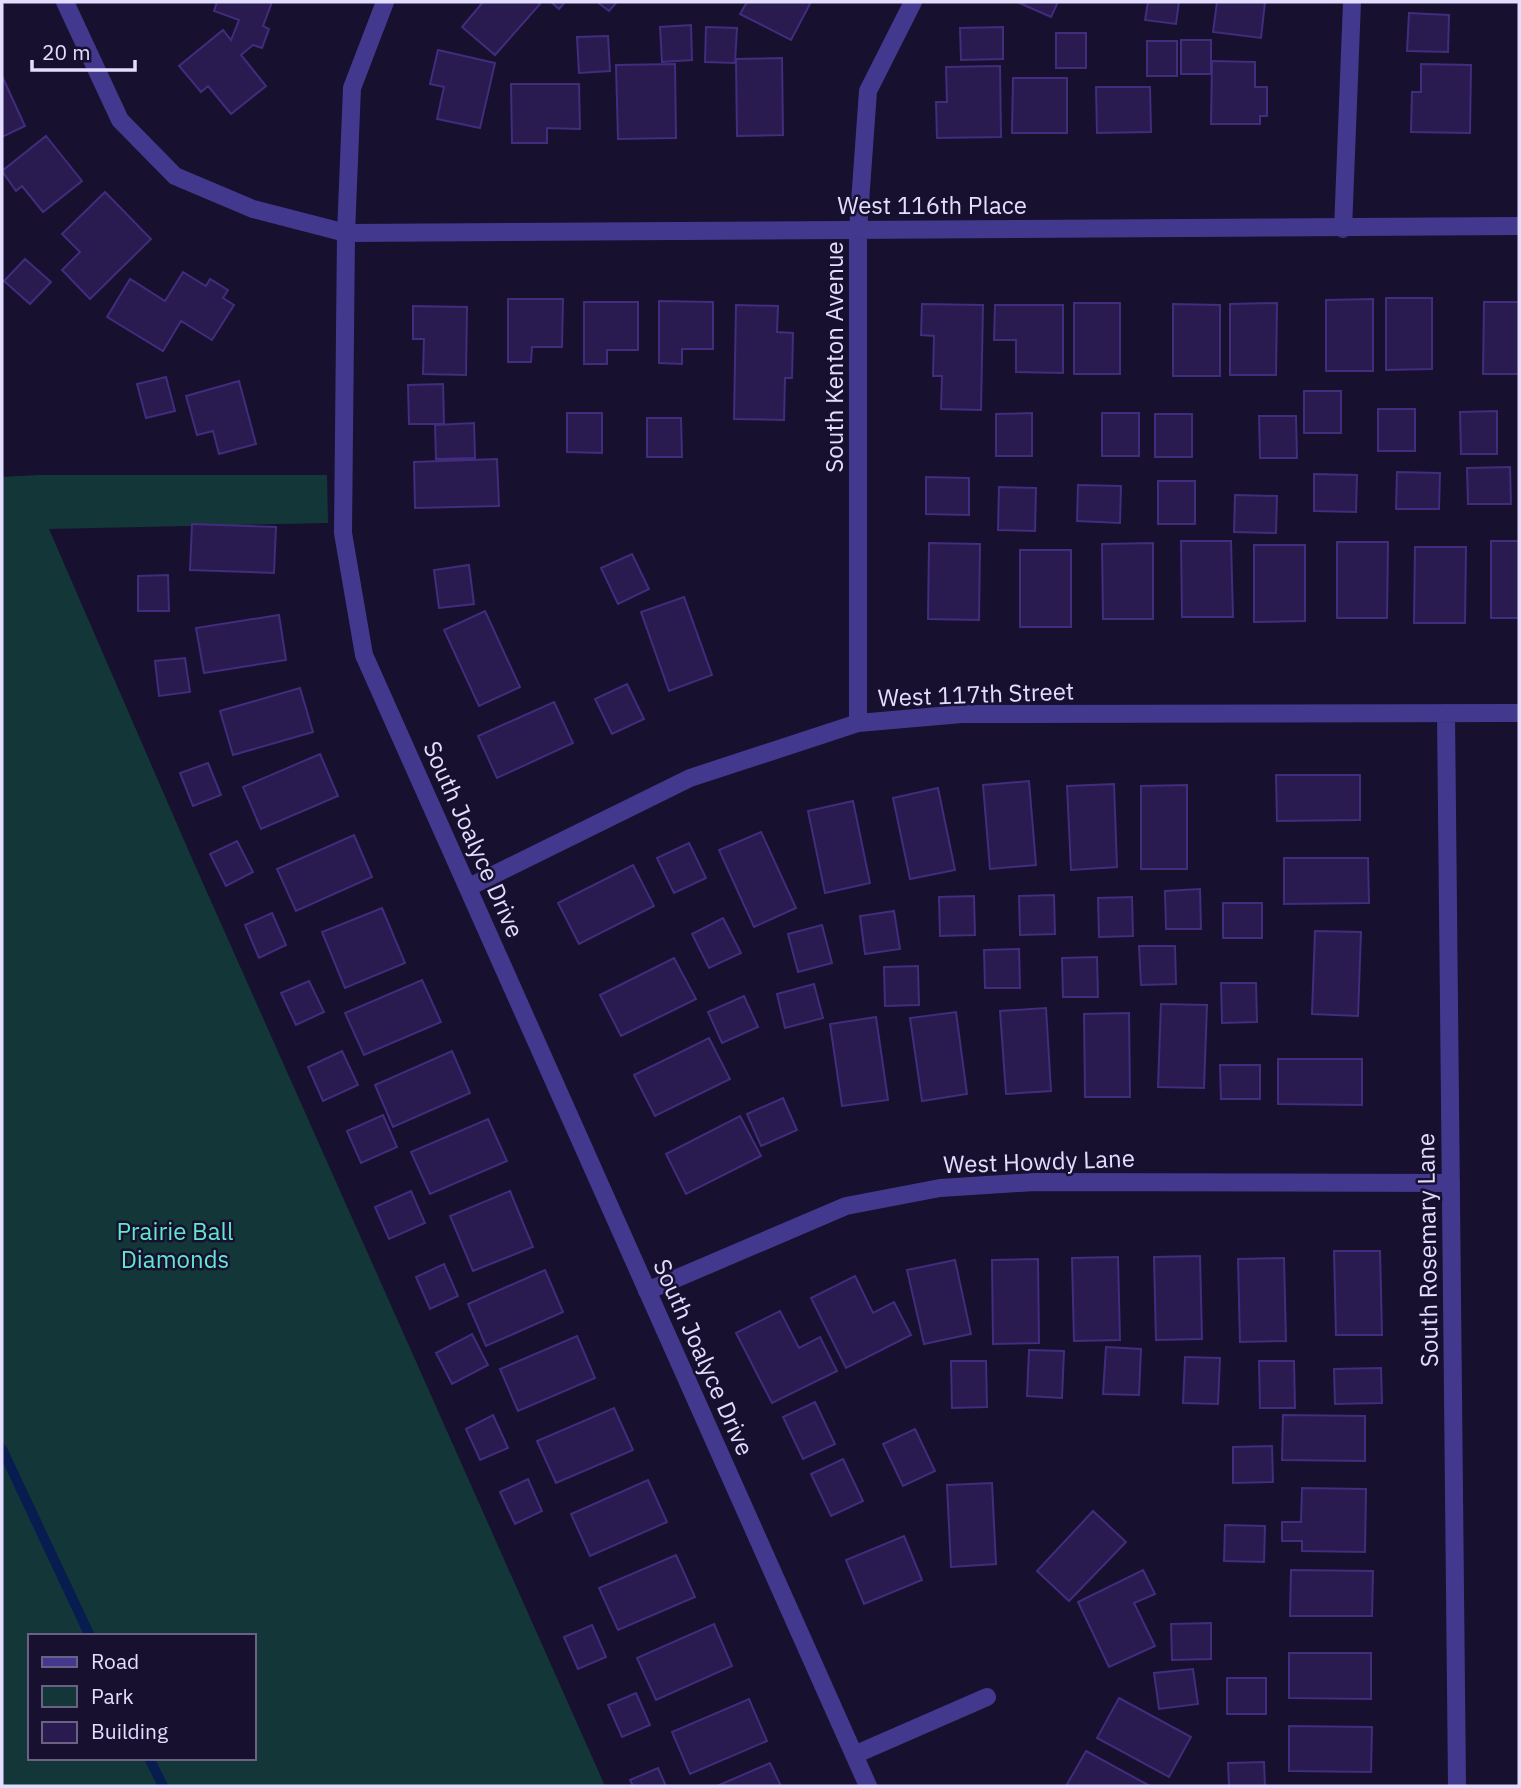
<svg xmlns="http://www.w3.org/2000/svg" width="1521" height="1788" viewBox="0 0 1521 1788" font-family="'IBM Plex Sans',sans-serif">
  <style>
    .green { fill: #133738; fill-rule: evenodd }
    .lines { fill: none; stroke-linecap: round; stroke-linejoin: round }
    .stream { stroke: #081d4f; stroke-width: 10 }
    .building { fill: #291b50; stroke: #412c7d; stroke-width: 2 }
    .minor { stroke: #42398f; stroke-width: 18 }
    .labels { text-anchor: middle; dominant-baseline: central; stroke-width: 5; stroke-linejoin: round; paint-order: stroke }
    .street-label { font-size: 24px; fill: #e3ddff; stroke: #17102e }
    .park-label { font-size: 24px; fill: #60e7cf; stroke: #17102e }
  </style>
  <rect width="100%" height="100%" fill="#17102e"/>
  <!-- green -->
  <path class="green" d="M 38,475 L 327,475 L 328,523 L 49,529 L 190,854 L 605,1786 L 2,1786 L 2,477 ZM 30,1636 L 254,1636 L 254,1758 L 30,1758 Z"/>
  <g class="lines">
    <!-- stream -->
    <path class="stream" d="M 2,1449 L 90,1636
      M 149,1758 L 163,1786"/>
  </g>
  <!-- building -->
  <path class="building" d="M 217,2 L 272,2 L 263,26 L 269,29 L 262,48 L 253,45 L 241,55 L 266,86 L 231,114 L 208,86 L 201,92 L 179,66 L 223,30 L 231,40 L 239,20 L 214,11 Z
    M 483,2 L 537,2 L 540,4 L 495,55 L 462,27 Z
    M 551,2 L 565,2 L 559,9 Z
    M 597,2 L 617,2 L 609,11 Z
    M 747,2 L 811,2 L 791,40 L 740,14 Z
    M 1017,2 L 1058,2 L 1051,17 Z
    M 1148,2 L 1179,2 L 1176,24 L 1145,20 Z
    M 1217,2 L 1265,2 L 1261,38 L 1213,32 Z
    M 1409,13 L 1449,15 L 1448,52 L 1407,51 Z
    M 691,25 L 692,60 L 662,62 L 660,27 Z
    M 706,27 L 737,28 L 735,63 L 705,62 Z
    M 1003,27 L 1003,59 L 961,60 L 960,28 Z
    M 1056,33 L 1086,33 L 1086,68 L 1056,68 Z
    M 608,36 L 610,71 L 579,73 L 577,37 Z
    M 1181,40 L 1211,40 L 1211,74 L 1181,74 Z
    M 1147,41 L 1177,41 L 1177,76 L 1147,76 Z
    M 438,50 L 495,63 L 480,128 L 437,119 L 444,87 L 430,84 Z
    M 782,58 L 783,135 L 737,136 L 736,59 Z
    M 1212,61 L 1255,62 L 1255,87 L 1267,87 L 1267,116 L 1260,116 L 1260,124 L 1211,124 Z
    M 675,64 L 676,138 L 618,139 L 616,65 Z
    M 1421,64 L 1471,65 L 1470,133 L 1411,132 L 1412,92 L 1421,92 Z
    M 1000,66 L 1001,137 L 937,138 L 936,102 L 947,102 L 946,67 Z
    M 2,76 L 25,126 L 2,137 Z
    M 1013,78 L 1067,78 L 1067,133 L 1012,133 Z
    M 511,84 L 579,84 L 580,129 L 547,128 L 547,143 L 512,143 Z
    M 1096,87 L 1150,87 L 1151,132 L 1097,133 Z
    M 46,136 L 82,181 L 43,212 L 22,186 L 16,191 L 2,171 Z
    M 105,192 L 151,239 L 90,299 L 62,270 L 80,252 L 62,234 Z
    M 25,259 L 51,282 L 30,304 L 4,281 Z
    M 183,272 L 206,286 L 210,279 L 228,290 L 223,298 L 234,305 L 212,340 L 181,321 L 163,351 L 107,317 L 130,279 L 165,301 Z
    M 1386,298 L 1432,298 L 1432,369 L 1386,370 Z
    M 508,299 L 563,299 L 562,347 L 532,347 L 531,362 L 508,362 Z
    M 1373,299 L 1373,371 L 1326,371 L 1326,300 Z
    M 659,301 L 713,302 L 713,349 L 682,349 L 682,364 L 659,363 Z
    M 584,302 L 638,302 L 638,350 L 607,350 L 607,364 L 584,364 Z
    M 1484,302 L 1519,302 L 1519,374 L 1483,374 Z
    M 1074,303 L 1120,303 L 1120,374 L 1074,374 Z
    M 1277,303 L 1276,375 L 1230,375 L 1230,304 Z
    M 922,304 L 983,305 L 981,410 L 941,409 L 942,376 L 933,376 L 934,336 L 921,335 Z
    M 1173,304 L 1220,305 L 1220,376 L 1173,376 Z
    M 736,305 L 778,306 L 777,332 L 793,333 L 792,378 L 785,378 L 784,420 L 734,419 Z
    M 995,305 L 1063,305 L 1063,373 L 1016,372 L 1016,340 L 994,340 Z
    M 413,306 L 467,307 L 466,375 L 423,374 L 424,339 L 413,339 Z
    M 166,377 L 175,411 L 146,418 L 137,384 Z
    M 239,381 L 256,444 L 219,454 L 213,431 L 197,435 L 186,396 Z
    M 443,384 L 444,424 L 409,424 L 408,385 Z
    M 1304,391 L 1341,391 L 1341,433 L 1304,433 Z
    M 1378,409 L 1415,409 L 1415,451 L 1378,451 Z
    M 1497,411 L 1497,454 L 1461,454 L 1460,412 Z
    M 567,413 L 602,413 L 602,453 L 567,452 Z
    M 1032,413 L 1032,456 L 996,456 L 996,414 Z
    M 1102,413 L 1139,413 L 1139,456 L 1102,456 Z
    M 1155,414 L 1192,414 L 1192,457 L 1155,457 Z
    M 1259,416 L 1296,416 L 1297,458 L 1260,458 Z
    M 647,418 L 681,418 L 682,457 L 647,457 Z
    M 474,423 L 475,458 L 436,459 L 435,425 Z
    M 497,459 L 499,506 L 415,508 L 414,462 Z
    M 1510,467 L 1511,504 L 1468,504 L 1467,468 Z
    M 1397,472 L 1440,473 L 1439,509 L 1396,509 Z
    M 1314,474 L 1357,475 L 1356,512 L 1314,511 Z
    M 926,477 L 969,478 L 969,515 L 926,514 Z
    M 1158,481 L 1195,481 L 1195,524 L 1158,524 Z
    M 1078,485 L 1121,486 L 1120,523 L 1077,521 Z
    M 999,487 L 1036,488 L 1035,531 L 998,530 Z
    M 1235,495 L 1277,496 L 1276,533 L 1234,532 Z
    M 192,524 L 276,527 L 274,573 L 190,570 Z
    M 1181,541 L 1231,541 L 1233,617 L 1182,617 Z
    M 1491,541 L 1519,541 L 1519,618 L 1491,618 Z
    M 1337,542 L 1388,542 L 1387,618 L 1337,618 Z
    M 929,543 L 980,544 L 979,620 L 928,619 Z
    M 1153,543 L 1153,619 L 1103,619 L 1102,544 Z
    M 1254,545 L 1305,545 L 1305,621 L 1254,622 Z
    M 1415,547 L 1466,547 L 1465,623 L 1414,623 Z
    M 1020,550 L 1071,550 L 1071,627 L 1020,627 Z
    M 632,554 L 649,589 L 618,604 L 601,568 Z
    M 469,565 L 474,604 L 439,608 L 434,570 Z
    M 168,575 L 169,611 L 138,611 L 138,576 Z
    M 684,597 L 712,675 L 669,691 L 641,612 Z
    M 485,611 L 520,687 L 479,706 L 444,630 Z
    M 279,615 L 286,660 L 204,673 L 196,628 Z
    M 185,658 L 190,692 L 159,696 L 155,661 Z
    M 627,684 L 644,719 L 612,734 L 595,699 Z
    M 300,688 L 313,732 L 233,755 L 220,711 Z
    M 554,702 L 573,743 L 497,778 L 478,736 Z
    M 320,754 L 338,796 L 261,829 L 243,787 Z
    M 208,763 L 221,795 L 193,806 L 180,773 Z
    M 1276,775 L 1360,775 L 1360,820 L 1277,821 Z
    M 1029,781 L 1036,865 L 990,869 L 983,785 Z
    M 1114,784 L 1117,867 L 1071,870 L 1067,786 Z
    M 1187,785 L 1187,869 L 1141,869 L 1141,786 Z
    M 938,788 L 955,870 L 910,879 L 893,798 Z
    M 853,801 L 870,883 L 825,893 L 808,811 Z
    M 761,832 L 796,908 L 754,927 L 719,850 Z
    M 354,835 L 372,877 L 296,911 L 277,869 Z
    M 237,841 L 253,872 L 226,886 L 210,854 Z
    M 689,843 L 706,878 L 674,893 L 657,858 Z
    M 1284,858 L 1368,858 L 1369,903 L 1284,904 Z
    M 633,865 L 654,906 L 579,944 L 558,903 Z
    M 1200,889 L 1201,929 L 1166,929 L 1165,891 Z
    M 1054,895 L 1055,934 L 1020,935 L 1019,896 Z
    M 974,896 L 975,935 L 940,936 L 939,897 Z
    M 1132,897 L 1133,936 L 1099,937 L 1098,898 Z
    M 1223,903 L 1262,903 L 1262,938 L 1223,938 Z
    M 382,908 L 405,963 L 345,988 L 322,932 Z
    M 894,911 L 900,949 L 865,954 L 860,916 Z
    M 272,913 L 286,945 L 259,958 L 245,925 Z
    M 723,918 L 741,953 L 709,968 L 692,934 Z
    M 822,925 L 832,963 L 798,972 L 788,934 Z
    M 1315,931 L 1361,932 L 1358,1016 L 1312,1014 Z
    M 1139,946 L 1175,946 L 1176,984 L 1141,985 Z
    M 1019,949 L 1020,988 L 985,988 L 984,950 Z
    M 1097,957 L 1098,997 L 1063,997 L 1062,958 Z
    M 674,958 L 696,999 L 621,1036 L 600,995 Z
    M 918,966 L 919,1005 L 885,1006 L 884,967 Z
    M 422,980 L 441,1022 L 364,1055 L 345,1013 Z
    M 309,981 L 324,1012 L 296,1025 L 281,993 Z
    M 1221,983 L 1256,983 L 1257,1022 L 1222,1023 Z
    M 814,984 L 823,1018 L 785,1028 L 777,994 Z
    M 744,996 L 758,1027 L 722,1043 L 708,1012 Z
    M 1161,1004 L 1207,1005 L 1204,1088 L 1158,1087 Z
    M 1046,1008 L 1051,1091 L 1006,1094 L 1000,1011 Z
    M 956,1012 L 967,1094 L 922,1101 L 910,1018 Z
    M 1129,1013 L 1130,1097 L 1085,1097 L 1084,1014 Z
    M 876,1017 L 888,1100 L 842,1106 L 830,1024 Z
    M 709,1038 L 730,1079 L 655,1116 L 634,1075 Z
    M 342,1051 L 358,1085 L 323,1101 L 308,1067 Z
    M 452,1051 L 470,1093 L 393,1127 L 375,1085 Z
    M 1278,1059 L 1362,1059 L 1362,1105 L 1278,1104 Z
    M 1220,1065 L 1260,1065 L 1260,1099 L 1221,1099 Z
    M 783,1098 L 797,1130 L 761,1146 L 747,1114 Z
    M 383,1115 L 397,1147 L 361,1163 L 347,1131 Z
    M 740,1116 L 761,1156 L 686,1194 L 666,1154 Z
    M 488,1119 L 507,1161 L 430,1194 L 411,1152 Z
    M 411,1191 L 425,1223 L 389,1239 L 375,1207 Z
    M 510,1191 L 533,1247 L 473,1271 L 450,1216 Z
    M 1334,1251 L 1380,1251 L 1382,1335 L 1336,1335 Z
    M 1200,1256 L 1202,1339 L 1156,1340 L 1154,1257 Z
    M 1118,1257 L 1120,1340 L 1074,1341 L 1072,1258 Z
    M 1284,1258 L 1286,1341 L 1240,1342 L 1238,1259 Z
    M 1038,1259 L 1039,1343 L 993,1344 L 992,1260 Z
    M 955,1260 L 971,1334 L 924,1344 L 907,1270 Z
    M 444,1264 L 458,1296 L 430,1309 L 416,1277 Z
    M 545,1270 L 563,1312 L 486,1346 L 468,1304 Z
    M 855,1276 L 873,1313 L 894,1302 L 911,1335 L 846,1368 L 811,1298 Z
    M 780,1311 L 799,1348 L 820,1337 L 837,1371 L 772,1403 L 736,1333 Z
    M 472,1334 L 488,1365 L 452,1384 L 436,1353 Z
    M 577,1336 L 595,1378 L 518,1411 L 500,1369 Z
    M 1106,1347 L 1141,1349 L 1139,1395 L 1103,1394 Z
    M 1029,1350 L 1064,1351 L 1062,1398 L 1027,1396 Z
    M 1185,1357 L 1220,1358 L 1218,1404 L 1183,1403 Z
    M 951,1361 L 986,1361 L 987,1407 L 952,1408 Z
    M 1259,1361 L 1294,1361 L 1295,1408 L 1260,1408 Z
    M 1381,1368 L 1382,1403 L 1335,1404 L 1334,1369 Z
    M 815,1402 L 835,1444 L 803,1459 L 783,1417 Z
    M 614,1408 L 633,1450 L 556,1483 L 537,1441 Z
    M 493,1415 L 508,1448 L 480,1460 L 466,1429 Z
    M 1283,1415 L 1365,1416 L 1365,1461 L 1282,1460 Z
    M 915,1429 L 935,1471 L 903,1486 L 883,1444 Z
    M 1272,1446 L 1273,1482 L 1233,1483 L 1233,1447 Z
    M 843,1459 L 863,1501 L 831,1516 L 811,1474 Z
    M 528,1479 L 542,1511 L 515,1524 L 500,1492 Z
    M 648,1480 L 667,1522 L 590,1556 L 571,1514 Z
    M 992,1483 L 996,1564 L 951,1567 L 947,1485 Z
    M 1302,1488 L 1366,1489 L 1365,1552 L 1302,1551 L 1302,1541 L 1282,1541 L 1282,1522 L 1301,1522 Z
    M 1093,1511 L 1126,1542 L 1069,1601 L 1037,1571 Z
    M 1225,1525 L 1265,1526 L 1264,1562 L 1224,1561 Z
    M 904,1536 L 922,1580 L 864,1604 L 846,1560 Z
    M 676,1555 L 695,1597 L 618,1630 L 599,1588 Z
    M 1143,1570 L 1155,1594 L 1134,1603 L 1155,1646 L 1109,1667 L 1078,1602 Z
    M 1291,1570 L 1373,1571 L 1372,1616 L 1290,1616 Z
    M 1211,1623 L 1211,1659 L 1172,1660 L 1171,1624 Z
    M 714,1624 L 732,1666 L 656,1700 L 637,1658 Z
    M 592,1625 L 606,1657 L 578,1669 L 564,1637 Z
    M 1289,1653 L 1371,1653 L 1371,1699 L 1289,1698 Z
    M 1193,1669 L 1198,1704 L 1159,1709 L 1154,1673 Z
    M 1227,1678 L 1266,1678 L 1266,1714 L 1227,1714 Z
    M 636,1693 L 650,1725 L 622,1737 L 608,1705 Z
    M 1119,1698 L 1191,1737 L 1169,1777 L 1097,1738 Z
    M 749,1699 L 767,1741 L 690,1774 L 672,1732 Z
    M 1289,1726 L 1372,1727 L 1371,1772 L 1289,1771 Z
    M 1086,1751 L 1150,1786 L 1066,1786 Z
    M 1264,1762 L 1265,1786 L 1229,1786 L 1228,1763 Z
    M 770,1763 L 781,1786 L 717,1786 Z
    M 658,1768 L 666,1786 L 633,1786 L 630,1780 Z"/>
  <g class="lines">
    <!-- minor -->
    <path class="minor" d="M 65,2 L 120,120 L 175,176 L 253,209 L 346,233 L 343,533 L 364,655 L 868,1786
      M 385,2 L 352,88 L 346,233 L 1519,226
      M 1343,229 L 1352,2
      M 1446,713 L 1457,1786
      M 858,723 L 858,230 L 868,91 L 913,2
      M 469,887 L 690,778 L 858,723 L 962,714 L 1519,713
      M 647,1291 L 846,1206 L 940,1188 L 1034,1182 L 1451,1183
      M 854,1755 L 987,1697"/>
  </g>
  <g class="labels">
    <!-- street labels -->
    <g class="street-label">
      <text x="932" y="205">West 116th Place</text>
      <text transform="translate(834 357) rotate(-90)">South Kenton Avenue</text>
      <text transform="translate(976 694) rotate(-2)">West 117th Street</text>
      <text transform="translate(474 839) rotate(66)">South Joalyce Drive</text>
      <text transform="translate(1039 1161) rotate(-2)">West Howdy Lane</text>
      <text transform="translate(1427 1250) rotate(-91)">South Rosemary Lane</text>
      <text transform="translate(704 1357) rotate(66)">South Joalyce Drive</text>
    </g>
    <!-- park labels -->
    <g class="park-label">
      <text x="175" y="1231">Prairie Ball<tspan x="175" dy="28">Diamonds</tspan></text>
    </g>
  </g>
  <!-- border -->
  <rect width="1521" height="1788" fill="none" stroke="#e3ddff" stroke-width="7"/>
  <!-- legend -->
  <rect x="28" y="1634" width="228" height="126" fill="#17102e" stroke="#696282" stroke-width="2"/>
  <rect x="42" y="1657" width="35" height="10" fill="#42398f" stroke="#696282" stroke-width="2"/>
  <text x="91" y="1669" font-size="21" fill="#e3ddff">Road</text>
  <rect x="42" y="1686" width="35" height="21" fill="#133738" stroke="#696282" stroke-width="2"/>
  <text x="91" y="1704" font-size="21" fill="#e3ddff">Park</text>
  <rect x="42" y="1722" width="35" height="21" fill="#291b50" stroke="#696282" stroke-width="2"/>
  <text x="91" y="1739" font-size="21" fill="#e3ddff">Building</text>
  <!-- scale -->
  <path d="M32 60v10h103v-10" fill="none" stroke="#e3ddff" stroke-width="3.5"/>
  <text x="42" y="60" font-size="21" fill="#e3ddff" stroke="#17102e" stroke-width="5" paint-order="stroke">20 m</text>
</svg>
